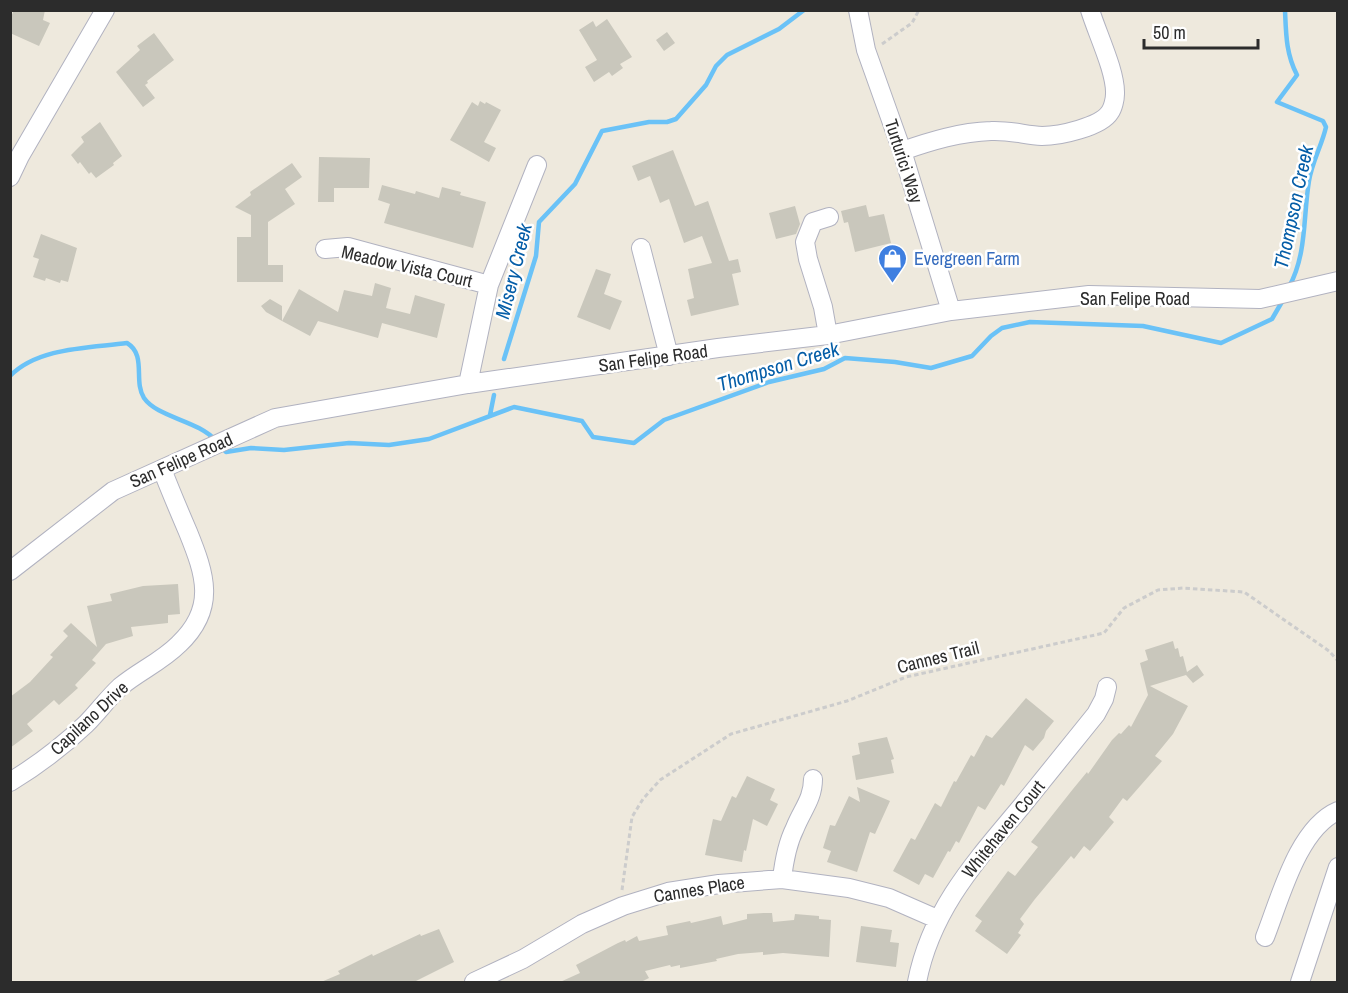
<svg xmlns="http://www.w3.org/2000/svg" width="1348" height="993" viewBox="0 0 1348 993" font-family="'Archivo Narrow',sans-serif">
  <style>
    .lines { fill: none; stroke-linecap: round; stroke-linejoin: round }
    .stream { stroke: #6ac2f7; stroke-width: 4.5 }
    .building { fill: #c9c7bc }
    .minor-casing { stroke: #b1b2c0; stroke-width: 20 }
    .path { stroke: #ccc; stroke-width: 3; stroke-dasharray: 4.5 3; stroke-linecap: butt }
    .minor { stroke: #fff; stroke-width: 18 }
    .labels { text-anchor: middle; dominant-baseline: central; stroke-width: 5; stroke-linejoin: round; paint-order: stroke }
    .street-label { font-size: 18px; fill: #2c2c2c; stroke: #fff }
    .shop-label { font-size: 18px; fill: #366cbe; stroke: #fff; text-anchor: start }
    .water-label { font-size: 20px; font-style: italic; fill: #045da7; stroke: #fff }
  </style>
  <rect width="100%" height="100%" fill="#eee9dd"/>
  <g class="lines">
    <!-- stream -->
    <path class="stream" d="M 1285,10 C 1286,34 1286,54 1297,75 L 1277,102 L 1323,121 L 1326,127 C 1322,145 1312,162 1309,181 C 1303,217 1307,254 1289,287
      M 504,359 L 536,256 L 539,222 L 575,184 L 602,131 L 649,122 L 667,122 L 676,119 L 706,85 L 716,66 L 727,55 L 779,29 L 804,10
      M 10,376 C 38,347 90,348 127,343 C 147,355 133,381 144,398 C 158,418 198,420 216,441
      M 490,415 L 494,395
      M 221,447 L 226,452 L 251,448 L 284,450 L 349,443 L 389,445 L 429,439 L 514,407 L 582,421 L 593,437 L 634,443 L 664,420 L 769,382 L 824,369 L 845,358 L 895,362 L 931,368 L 972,356 L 991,336 L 1002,328 L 1030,322 L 1143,326 L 1221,343 L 1272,319 L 1283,300"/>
  </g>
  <!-- building -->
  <path class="building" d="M 14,10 L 45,10 L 43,20 L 50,23 L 39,46 L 10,33 L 10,19 Z
    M 607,19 L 632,57 L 620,64 L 623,68 L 612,76 L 609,72 L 594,82 L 585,67 L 597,60 L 579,30 L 593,21 L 596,27 Z
    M 667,32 L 675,43 L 664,51 L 656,40 Z
    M 154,33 L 174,60 L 147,81 L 148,83 L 145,85 L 155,98 L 143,107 L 116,72 L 140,50 L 137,46 Z
    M 480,101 L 485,104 L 486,102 L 501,110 L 484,142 L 496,148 L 489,162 L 450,140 L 472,102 L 478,106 Z
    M 100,122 L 122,156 L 113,163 L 114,165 L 96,178 L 91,172 L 89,174 L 80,162 L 78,164 L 71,155 L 84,142 L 81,137 Z
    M 673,150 L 695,206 L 708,201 L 729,261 L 738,259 L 741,272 L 732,274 L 739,305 L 691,316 L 687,300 L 694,298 L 688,269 L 712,263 L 702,236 L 684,243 L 669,199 L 660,203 L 650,176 L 638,181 L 632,166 Z
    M 319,157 L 370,158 L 369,188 L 334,188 L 334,202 L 318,202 Z
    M 292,163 L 302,177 L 285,189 L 295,204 L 268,222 L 268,265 L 283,265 L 283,282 L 237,282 L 237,237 L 251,237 L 251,215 L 235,207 L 251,195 L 250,192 Z
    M 382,185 L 415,194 L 416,191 L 439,198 L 442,187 L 461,192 L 460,195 L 486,202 L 473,248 L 384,223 L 390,204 L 378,200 Z
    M 866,205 L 869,217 L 884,214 L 891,243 L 855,252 L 848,222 L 844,223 L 841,211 Z
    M 795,206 L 800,224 L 796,234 L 776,239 L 769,213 Z
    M 41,234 L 77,248 L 68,282 L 61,280 L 60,283 L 46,278 L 45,281 L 33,277 L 39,259 L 33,257 Z
    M 596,269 L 611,274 L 604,294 L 622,301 L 610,330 L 577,317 Z
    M 375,283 L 391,288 L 386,308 L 410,314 L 415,295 L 445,304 L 437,338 L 382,323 L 378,338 L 318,321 L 310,336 L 282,321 L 299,289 L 338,312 L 344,290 L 372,296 Z
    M 270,299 L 282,306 L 282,321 L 266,312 L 261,306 Z
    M 178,584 L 180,614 L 168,615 L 168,623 L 131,627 L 133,636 L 106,644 L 92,660 L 96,663 L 75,685 L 78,688 L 59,705 L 54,700 L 27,724 L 33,731 L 10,748 L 10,697 L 30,682 L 53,657 L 50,655 L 68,636 L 63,631 L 71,623 L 97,647 L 87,606 L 112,601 L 110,594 L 143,586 Z
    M 1173,641 L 1175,649 L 1178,648 L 1180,657 L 1183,656 L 1187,672 L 1197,665 L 1204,675 L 1193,683 L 1186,675 L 1150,686 L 1188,706 L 1173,734 L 1155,756 L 1162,761 L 1127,801 L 1123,798 L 1109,817 L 1114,822 L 1090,851 L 1084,846 L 1074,859 L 1071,856 L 1035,899 L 1020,919 L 1024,924 L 1018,933 L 1021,935 L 1007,954 L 975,931 L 982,921 L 975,916 L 1008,871 L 1015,876 L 1038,847 L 1031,842 L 1073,789 L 1087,772 L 1088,774 L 1112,740 L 1119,733 L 1121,734 L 1129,725 L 1131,727 L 1148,695 L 1140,663 L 1148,660 L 1145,650 Z
    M 1026,698 L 1054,721 L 1046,731 L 1044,738 L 1033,751 L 1025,745 L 1004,786 L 1001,784 L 985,810 L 978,806 L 959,843 L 956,841 L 950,852 L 948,851 L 933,878 L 925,874 L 919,885 L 893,871 L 911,838 L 915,840 L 935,803 L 941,807 L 954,781 L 956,782 L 971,755 L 974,757 L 986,735 L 992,738 Z
    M 887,737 L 894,759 L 891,760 L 894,773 L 856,780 L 852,756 L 860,754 L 858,743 Z
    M 747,776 L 775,789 L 770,800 L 778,804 L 767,826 L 753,819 L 746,851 L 744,850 L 742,862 L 705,855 L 713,819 L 721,821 L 732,796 L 736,798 Z
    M 857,787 L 890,801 L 875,834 L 870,832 L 857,872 L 827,862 L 831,851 L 823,848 L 830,825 L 835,826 L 849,796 L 860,802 Z
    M 764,913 L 772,913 L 773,922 L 794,920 L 795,914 L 819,916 L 819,919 L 831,920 L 829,957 L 783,953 L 763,955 L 763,952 L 738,954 L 716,959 L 717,961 L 680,968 L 680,965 L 671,967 L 670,965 L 645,971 L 649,978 L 641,982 L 560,982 L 580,973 L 576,965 L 618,943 L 625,940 L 626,942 L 637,936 L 639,941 L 668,935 L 666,926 L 690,921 L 691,923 L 721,916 L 723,925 L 747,919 L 747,914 Z
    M 861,926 L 892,930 L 890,942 L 899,943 L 896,967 L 856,962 Z
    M 439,929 L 454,962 L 414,982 L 321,982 L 340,974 L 338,971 L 372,954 L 373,956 L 420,934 L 421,936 Z"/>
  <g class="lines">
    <defs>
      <path id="minor" d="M 858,10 L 866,50 L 902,151 L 951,311
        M 902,151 C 931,141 960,132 991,131 C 1009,130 1025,135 1042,136 C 1059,136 1101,127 1110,112 C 1113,108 1115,99 1115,94 C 1116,72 1097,33 1090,10
        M 10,177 L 20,156 L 105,10
        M 641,248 L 669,356
        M 325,249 L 348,247 L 489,285
        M 828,335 L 823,307 L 808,259 L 805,242 L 813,222 L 829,217
        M 468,384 L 489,285 L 537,165
        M 10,571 L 113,491 L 275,418 L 468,384 L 718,348 L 828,335 L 951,311 L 1089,295 L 1260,299 L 1338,281
        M 10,782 C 38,765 63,746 86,724 C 98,712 108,698 120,687 C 139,671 161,662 179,644 C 217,608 205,574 188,532 C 179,511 170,490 162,469
        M 782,879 C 784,861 787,844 795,828 C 802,810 813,799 813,779
        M 1265,937 C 1280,899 1298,828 1338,811
        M 474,982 L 523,959 L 582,924 L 623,906 L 668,892 L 719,884 L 782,879 L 849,888 L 889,898 L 937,919
        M 917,982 C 931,910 975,862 1021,807 C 1046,776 1071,745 1096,714 L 1104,699 L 1107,687
        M 1300,982 L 1338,867"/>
    </defs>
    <!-- minor casing -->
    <use href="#minor" class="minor-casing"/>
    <!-- path -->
    <path class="path" d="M 882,44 L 912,23 L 919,10
      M 622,890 L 632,817 L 643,799 L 660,780 L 731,734 L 847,701 L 906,677 L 1104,633 L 1124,608 L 1158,590 L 1183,588 L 1244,592 L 1329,651 L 1338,661"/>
    <!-- minor -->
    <use href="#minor" class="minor"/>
  </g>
  <!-- icons -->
  <defs>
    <symbol id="shop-pin" viewBox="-11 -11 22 30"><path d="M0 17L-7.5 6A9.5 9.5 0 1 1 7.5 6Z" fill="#3f7fe0" stroke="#fff"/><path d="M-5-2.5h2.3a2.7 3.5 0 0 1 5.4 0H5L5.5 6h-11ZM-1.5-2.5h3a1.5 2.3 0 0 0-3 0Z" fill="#fff"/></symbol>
  </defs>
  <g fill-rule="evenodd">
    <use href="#shop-pin" x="876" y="242" width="33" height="45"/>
  </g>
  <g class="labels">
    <!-- street labels -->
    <g class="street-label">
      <text transform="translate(904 161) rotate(72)">Turturici Way</text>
      <text transform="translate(407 266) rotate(13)">Meadow Vista Court</text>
      <text x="1135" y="298">San Felipe Road</text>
      <text transform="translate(653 358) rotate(-8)">San Felipe Road</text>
      <text transform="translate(181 460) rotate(-24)">San Felipe Road</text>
      <text transform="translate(938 657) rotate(-14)">Cannes Trail</text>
      <text transform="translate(89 718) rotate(-43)">Capilano Drive</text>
      <text transform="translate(1003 829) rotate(-51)">Whitehaven Court</text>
      <text transform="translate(699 889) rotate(-9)">Cannes Place</text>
    </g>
    <!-- shop labels -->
    <g class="shop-label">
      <text x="914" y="258">Evergreen Farm</text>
    </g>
    <!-- water labels -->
    <g class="water-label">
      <text transform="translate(1293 207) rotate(-78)">Thompson Creek</text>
      <text transform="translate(513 271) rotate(-76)">Misery Creek</text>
      <text transform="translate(778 366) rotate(-17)">Thompson Creek</text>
    </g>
  </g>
  <!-- border -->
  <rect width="1348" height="993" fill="none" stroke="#2c2c2c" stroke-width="24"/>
  <!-- scale -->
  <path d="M1144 39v9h114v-9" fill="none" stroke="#2c2c2c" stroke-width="3"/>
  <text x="1153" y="39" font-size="18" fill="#2c2c2c" stroke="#ffffff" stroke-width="4.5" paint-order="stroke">50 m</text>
</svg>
